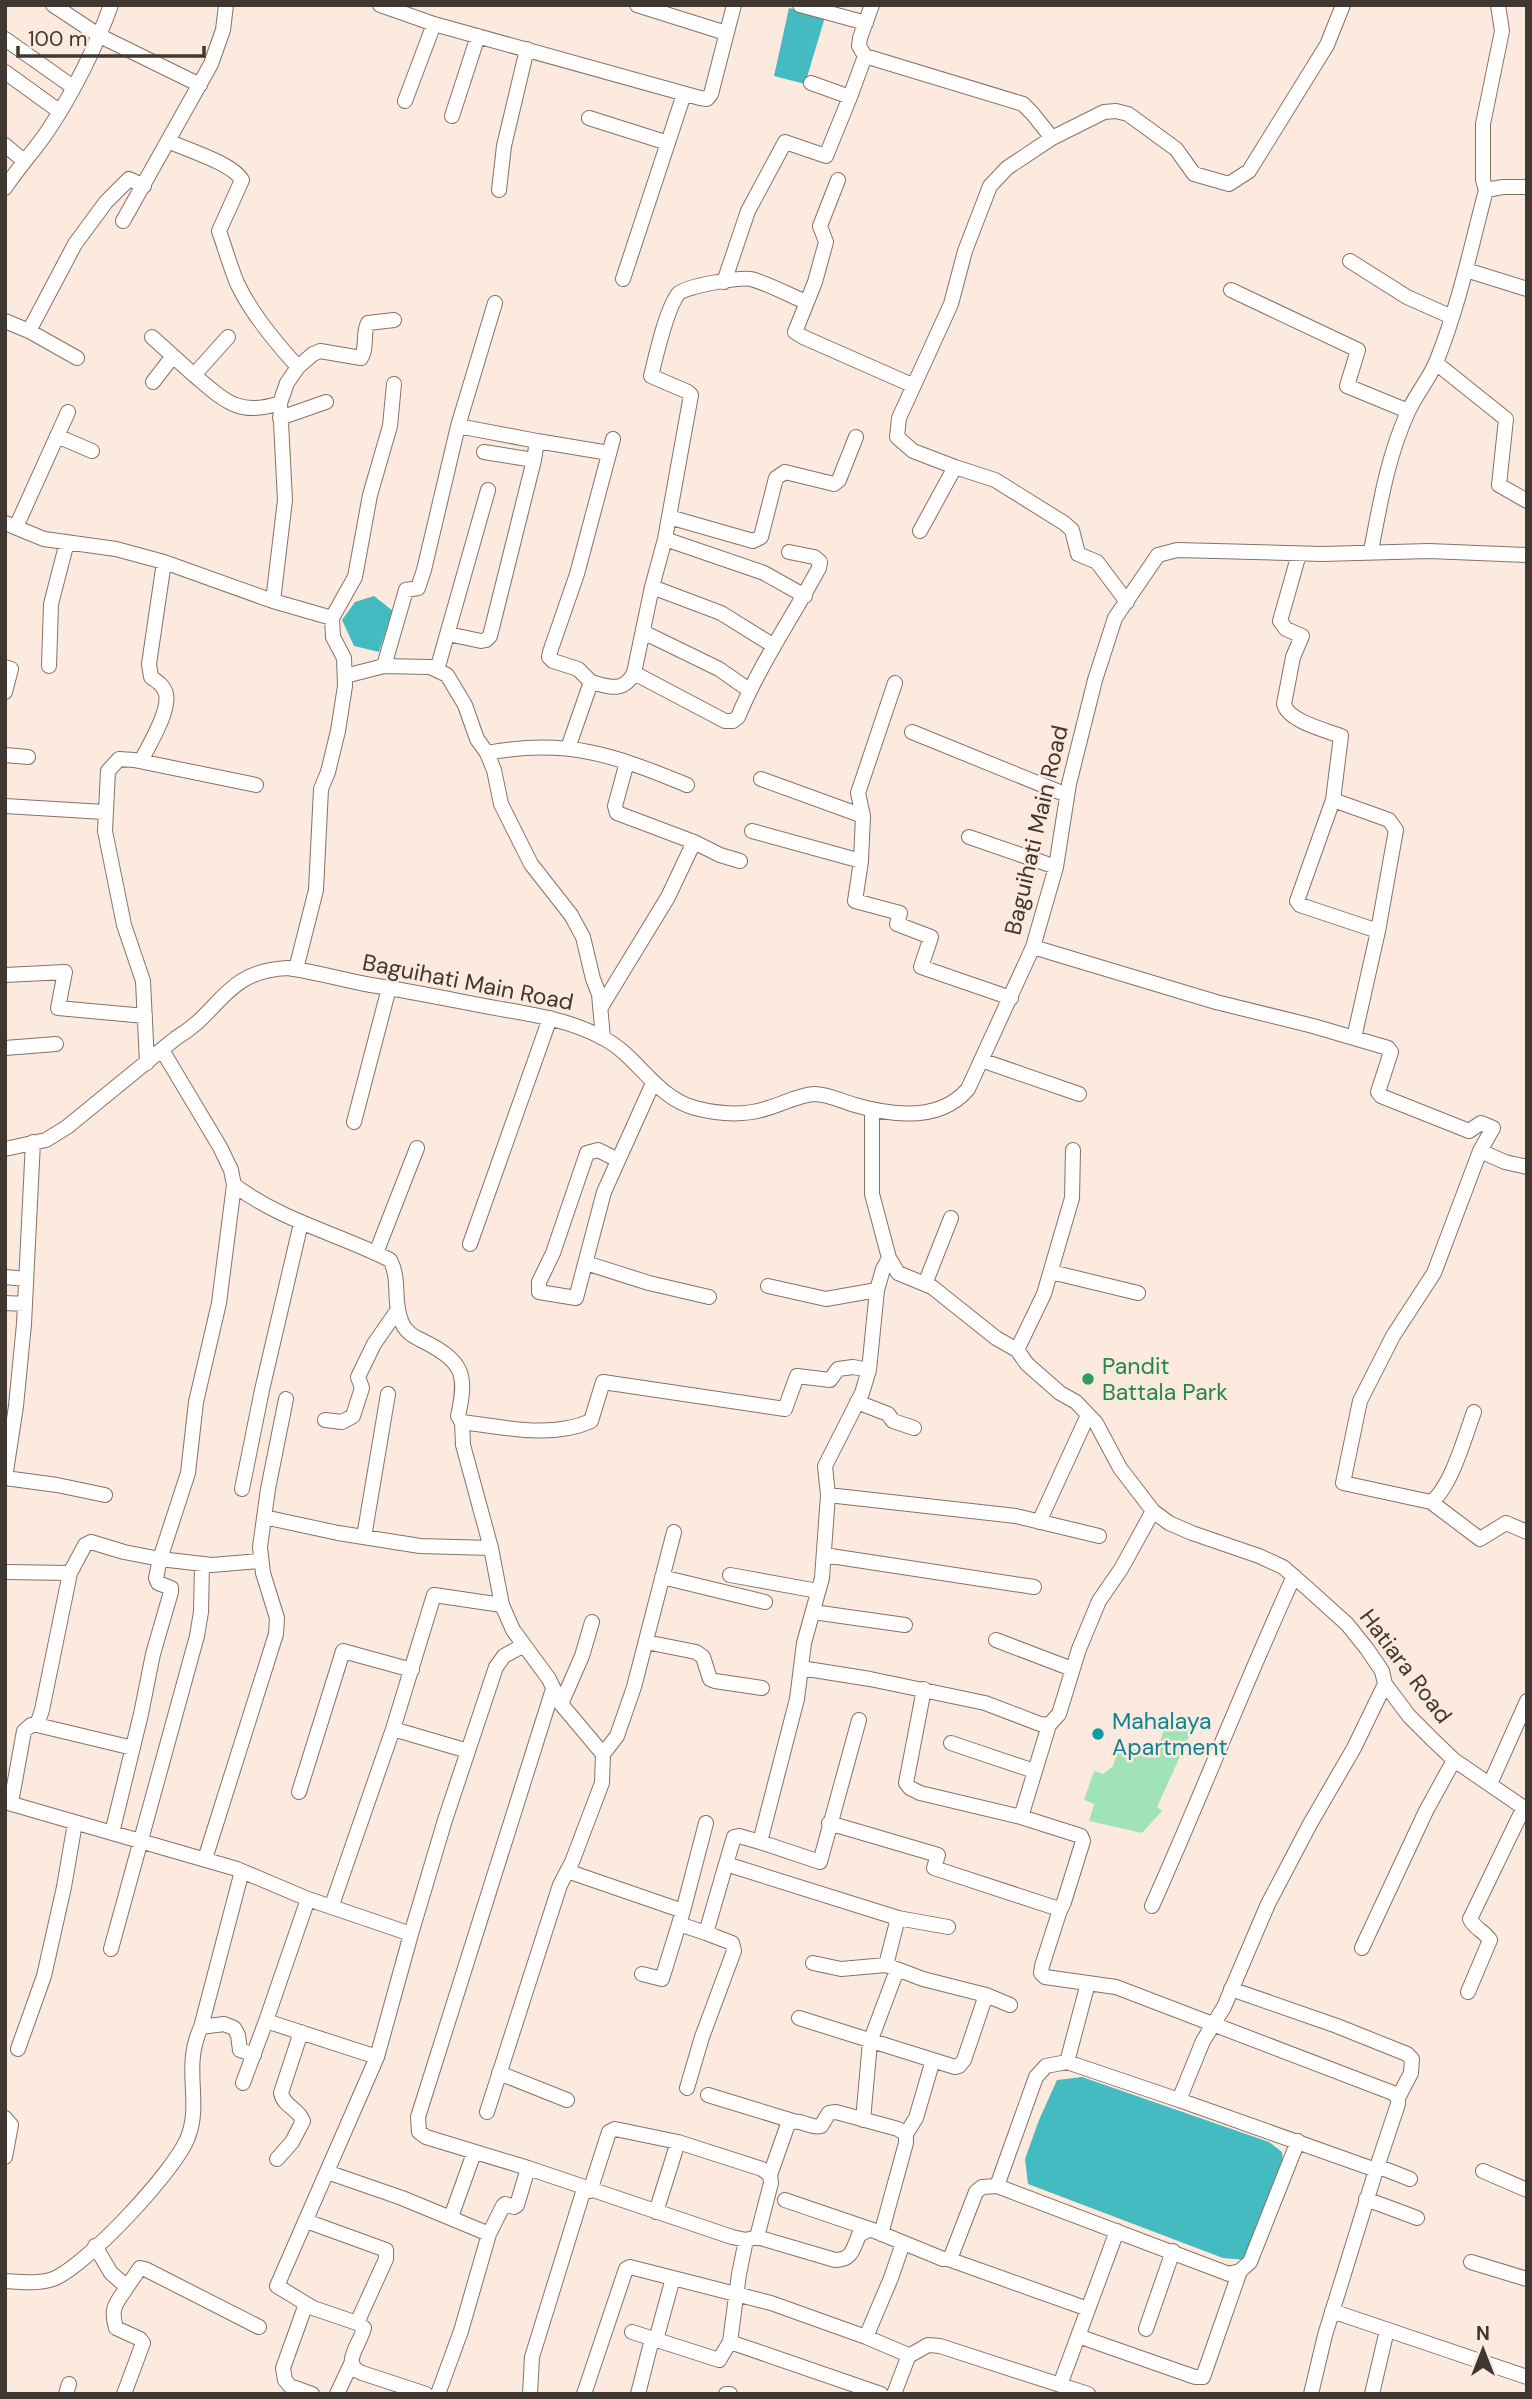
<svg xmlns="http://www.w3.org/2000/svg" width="1532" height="2399" viewBox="0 0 1532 2399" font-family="'DM Sans',sans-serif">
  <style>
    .green { fill: #a1e3b9 }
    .water { fill: #44bbc0 }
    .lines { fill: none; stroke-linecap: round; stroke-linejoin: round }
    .minor-casing { stroke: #867265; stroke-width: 16 }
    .minor { stroke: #fff; stroke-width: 14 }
    .leisure-dot { fill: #2e9e5b; stroke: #fdeadf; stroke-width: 2.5 }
    .culture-dot { fill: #0f9aa8; stroke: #fdeadf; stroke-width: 2.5 }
    .labels { text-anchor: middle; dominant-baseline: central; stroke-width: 5; stroke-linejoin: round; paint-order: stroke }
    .street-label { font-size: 23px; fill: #403731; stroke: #fdeadf }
    .leisure-label { font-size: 23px; fill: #27864d; stroke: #fdeadf; text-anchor: start }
    .culture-label { font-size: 23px; fill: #0d838f; stroke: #fdeadf; text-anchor: start }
  </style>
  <rect width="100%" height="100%" fill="#fdeadf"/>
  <!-- green -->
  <path class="green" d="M 1169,1715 L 1193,1722 L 1189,1737 L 1157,1807 L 1162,1811 L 1142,1833 L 1089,1821 L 1094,1804 L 1084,1800 L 1094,1771 L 1103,1774 L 1113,1766 L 1120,1744 L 1131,1749 L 1157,1750 Z"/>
  <!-- water -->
  <path class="water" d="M 789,8 L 825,17 L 805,84 L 774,76 Z
    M 374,596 L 393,611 L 379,652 L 354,646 L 342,620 L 355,602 Z
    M 1082,2077 L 1269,2142 L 1282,2152 L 1284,2174 L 1246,2260 L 1223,2258 L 1028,2184 L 1025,2159 L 1039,2120 L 1057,2080 Z"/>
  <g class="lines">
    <defs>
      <path id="minor" d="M 53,5 L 100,36 L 200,85
        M 380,5 L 434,24 L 700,98 L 707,99 L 711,94 L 734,5
        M 637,5 L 726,33
        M 800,5 L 866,23
        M 5,39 L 73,87
        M 865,56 L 859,46 L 860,38 L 872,5
        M 5,72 L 59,111
        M 811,83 L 850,97 L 865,56 L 1023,104 L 1032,113 L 1052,138 L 1104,112 L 1116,111 L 1128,114 L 1176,149 L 1194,174 L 1229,184 L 1249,171 L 1327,45 L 1343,5
        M 405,101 L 434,24
        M 452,116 L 478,36
        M 589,118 L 668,143
        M 168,141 C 187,150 232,163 242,180 L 219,231 C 225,248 230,266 237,283 C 251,313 276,343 298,367
        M 5,145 L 24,161
        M 838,180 L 820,226 L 826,242 L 815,282 L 795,332 L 803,337 L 912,385
        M 5,188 C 18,168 34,151 47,132 C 73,93 95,49 111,5
        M 499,190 L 504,146 L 527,49
        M 1486,190 L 1503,187 L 1527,187
        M 123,221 L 211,64 L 223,30 L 226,5
        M 1350,261 L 1407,297 L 1452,317
        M 1466,270 L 1527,289
        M 623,279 L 684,94
        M 724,282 L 748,211 L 785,142 L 826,156 L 850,97
        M 1231,290 L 1358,350 L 1347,386 L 1408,411
        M 5,321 L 29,331 L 77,358
        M 29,331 L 75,244 L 106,202 L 129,179 L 144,186
        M 152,337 L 194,375
        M 228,337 L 194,375 C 225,401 239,417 280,403
        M 1436,363 L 1506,419 L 1499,485 L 1527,501
        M 153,382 L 173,356
        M 280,418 L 326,402
        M 458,426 L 537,441
        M 57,436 L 92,451
        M 534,460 L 537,441 L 609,453
        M 955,467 L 995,480 L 1064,523 L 1072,530 L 1078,554 L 1097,562 L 1127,602
        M 669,517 L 753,541 L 761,537 L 776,478 L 785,472 L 834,484 L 839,480 L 856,437
        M 5,523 L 44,539 L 116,549 L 164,562 L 273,601 L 332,618 L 333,637 L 344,658 L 345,686 L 338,731 L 328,772 L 321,789 L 316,890 L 296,969
        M 16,527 L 68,412
        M 920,531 L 955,467 L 913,451 L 897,437 L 899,418 L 951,304 L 965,251 L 990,186 L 1007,168 L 1052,138
        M 665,539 L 764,573 L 805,596
        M 1371,551 C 1380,504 1388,455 1408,412 C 1416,394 1430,378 1437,360 C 1459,305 1471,247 1486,190 L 1483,180 L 1483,124 L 1502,31 L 1498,5
        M 1299,554 L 1280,621 L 1286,629 L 1302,636 L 1293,657 L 1284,704 C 1288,721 1325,730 1341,736 L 1333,800
        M 652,587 L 721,613 L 774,646
        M 273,601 L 285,500 L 280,403 L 287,383 L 298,367 L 313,354 L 320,351 L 361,358 C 368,347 362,334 368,323 L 394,320
        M 332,618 L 355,577 L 370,495 L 390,426 L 394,384
        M 643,632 L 719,669 L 749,690
        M 448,634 L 481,641 L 486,640 L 490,636 L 534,460 L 484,452
        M 49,666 L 51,604 L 67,542
        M 384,666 L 406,590 L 418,588 L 424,570 L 458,426 L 495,303
        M 5,667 L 11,669 L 5,692
        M 437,670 L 488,490
        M 634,673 L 725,721 L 733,721 L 738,717 C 760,664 792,618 819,568 L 820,562 L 814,557 L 789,552
        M 345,676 L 384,666 L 430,667 L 447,675 L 465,705 L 477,739 L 487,753 L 494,770 L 501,804 L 531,864 L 571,915 L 583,937 L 593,979 L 599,994 L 603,1038
        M 591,682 L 578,669 L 553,661 L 549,657 L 550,652 L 577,574 L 613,439
        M 895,683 L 858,793 L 863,816 L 861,861 L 855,901 L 900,913 L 897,924 L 931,937 L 921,967 L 1011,998
        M 912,732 L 1067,795
        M 568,748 L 591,682 C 610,687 623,693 634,673 L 652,587 L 665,539 L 691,395 L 688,392 L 651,376 C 656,356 666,310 678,294 C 684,286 741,277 751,279 C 769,284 789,295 806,302
        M 487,753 C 567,738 614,755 687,785
        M 5,755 L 28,757
        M 141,761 C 149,745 170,711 166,694 C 164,686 158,682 151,677 L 149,664 L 164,562
        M 627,762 L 615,806 L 617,813 L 694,842 L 720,855 L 740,861
        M 761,779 L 863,816
        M 5,806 L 104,812
        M 752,831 L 861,861
        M 969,837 L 1056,867
        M 1033,947 L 1216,1002 L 1313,1026 L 1388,1048 L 1391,1052 L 1378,1092 L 1381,1096 L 1469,1131 L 1481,1123 L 1493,1128 L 1480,1151 L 1434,1273 L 1393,1336 L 1360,1401 L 1343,1483 L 1431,1502 L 1480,1539 L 1506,1523 L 1527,1532
        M 5,975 L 65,972 L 58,1008 L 145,1016
        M 601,1007 L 668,897 L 694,842
        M 1354,1038 L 1378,931 L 1396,830 L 1389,820 L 1333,800 L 1297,901 L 1300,905 L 1378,931
        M 5,1048 L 56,1044
        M 162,1050 L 220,1147 L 231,1170 L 234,1185 C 284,1222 337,1233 390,1260 C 401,1280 392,1302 402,1323 C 406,1332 413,1336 421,1340 C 462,1360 468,1373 458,1416 L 462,1422 L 463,1445 L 491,1548 L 502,1605 L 513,1630 L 549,1679 L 561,1704 L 603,1754
        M 981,1060 L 1079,1094
        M 147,1063 L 143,981 L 124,925 L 105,831 L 108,771 L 119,759 L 134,760 L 256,785
        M 872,1109 L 872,1194 L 889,1258 L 898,1273 L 932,1287 L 996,1338 L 1017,1350 L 1027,1364 L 1060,1393 L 1076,1402 L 1096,1423 L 1120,1468 L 1153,1511 L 1169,1523 L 1192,1533 L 1259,1556 L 1283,1567 L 1307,1588 L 1347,1624 L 1367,1649 L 1382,1671 L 1385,1684 L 1409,1716 L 1433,1740 L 1454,1760 L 1527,1810
        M 354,1122 L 389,988
        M 5,1149 L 46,1140 L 67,1127 L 176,1038 C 221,1012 224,971 288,968 C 316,972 343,980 371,985 C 415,992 458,1001 501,1009 C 536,1015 572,1021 603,1038 C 638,1056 655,1097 695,1108 C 718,1114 745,1116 768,1108 C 783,1104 798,1095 814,1094 C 828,1094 841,1101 855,1105 C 893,1116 940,1122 968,1089 L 1033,947 L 1056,867 L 1069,784 L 1095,680 L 1115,618 L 1158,555 L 1177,550 L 1322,554 L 1429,551 L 1527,555
        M 1480,1151 L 1505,1162 L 1527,1167
        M 618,1160 L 598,1150 L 587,1153 L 553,1253 L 539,1282 L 539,1292 L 576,1298 L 604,1192 L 653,1083
        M 470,1244 L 550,1018
        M 376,1253 L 417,1148
        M 586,1263 L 649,1283 L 709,1297
        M 1051,1272 L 1138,1293
        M 5,1277 L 26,1279
        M 925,1284 L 951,1218
        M 768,1286 L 826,1299 L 877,1290
        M 5,1303 L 25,1304
        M 1017,1350 L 1044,1294 L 1072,1198 L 1073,1150
        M 857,1402 L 888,1414 L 893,1421 L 914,1428
        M 325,1420 L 342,1422 L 353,1416 L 362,1388 L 358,1377 L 374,1344 L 397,1311
        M 462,1422 C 503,1427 551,1439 591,1421 L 603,1382 L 785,1409 L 797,1376 L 830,1380 L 838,1369 L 853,1367 L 869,1370
        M 5,1478 L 16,1406 L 24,1324 L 33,1142
        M 5,1478 L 57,1485 L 105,1495
        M 242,1489 L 262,1390 L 301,1223
        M 828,1495 L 825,1466 L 862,1393 L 869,1370 L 877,1290 L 883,1269 L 889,1258
        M 1431,1502 C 1451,1488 1465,1436 1474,1412
        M 264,1517 L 338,1533 L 420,1546 L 491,1548
        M 1039,1522 L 1088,1415
        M 364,1537 L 388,1394
        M 824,1555 L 1034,1587
        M 5,1572 L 70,1573 L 85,1545 L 91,1542 L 124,1552 L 160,1559 L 188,1473 L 196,1402 L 219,1303 L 234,1185
        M 730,1575 L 818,1591
        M 662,1577 L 765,1602
        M 813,1612 L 905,1625
        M 996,1640 L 1072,1669
        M 646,1642 L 696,1652 L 703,1657 L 710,1679 L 715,1681 L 762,1688
        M 801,1668 L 870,1679 L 985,1703 L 1040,1724 L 1049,1725 L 1059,1714 L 1079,1649 L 1099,1601 L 1121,1569 L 1153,1511
        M 553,1689 L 418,2117 L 419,2132 L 426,2137 L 528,2168 L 732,2237 L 746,2240 L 757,2237 L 835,2260 C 852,2260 853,2249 859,2235 L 870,2229 L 943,2259 L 948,2259 L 952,2254 L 976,2192 L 982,2187 L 997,2186
        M 924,1689 L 906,1783 L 910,1788 L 920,1793 L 1021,1817 L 1081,1836 L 1083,1841 L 1064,1902 L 1059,1913
        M 561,1704 L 582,1656 L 592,1622
        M 859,1720 L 820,1862 L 760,1842 L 797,1699 L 804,1643 L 822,1578 L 828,1495 L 1016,1516 L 1099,1536
        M 37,1725 L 133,1748
        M 393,1729 L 468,1751
        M 951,1743 L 1034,1771
        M 1490,1784 L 1527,1701
        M 299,1792 L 343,1651 L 412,1670
        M 5,1802 L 237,1869 L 308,1899 L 411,1934 L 445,1820 L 496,1667 L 504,1656 L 524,1645
        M 11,1803 L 24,1731 L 31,1725 L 37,1725 L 42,1710 L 70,1573
        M 1021,1817 L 1049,1725
        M 829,1823 L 938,1855 L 934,1868 L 1056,1908 L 1059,1913 L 1042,1966 L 1041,1973 L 1045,1977 L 1116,1987 L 1393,2093 L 1398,2098 L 1398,2104 L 1376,2170
        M 112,1833 L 141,1714 L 153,1654 L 171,1592 L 171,1588 L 158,1583 L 156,1578 L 160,1559 L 212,1565 L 260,1561
        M 205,1859 L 276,1634 L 277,1618 L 263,1573 L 260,1547 L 268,1489 L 286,1399
        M 726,1864 L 734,1837 L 739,1836 L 760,1842
        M 567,1871 L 683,1911 L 706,1823
        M 332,1905 L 393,1729 L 434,1595 L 502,1605
        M 1152,1906 C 1201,1797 1244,1685 1294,1576
        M 679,1924 L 706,1933
        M 1362,1948 L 1426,1811 L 1454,1760
        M 111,1949 L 197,1636 L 201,1612 L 202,1564
        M 886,1965 L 898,1918
        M 642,1974 L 662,1979 L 683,1911
        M 1231,1989 L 1337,2026 L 1407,2054 L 1412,2059 L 1411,2073 L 1398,2098
        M 1468,1992 L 1490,1940 C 1484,1931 1475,1929 1470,1919 L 1524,1807
        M 986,1995 L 1010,2005
        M 799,2018 L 955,2067 L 959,2066 L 964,2060 L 986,1995 L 923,1979 L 886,1965 L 841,1969 L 813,1963
        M 266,2021 L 377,2057
        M 201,2027 L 224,2024 L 234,2028 L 238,2035 L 240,2050 L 254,2055
        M 18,2049 L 44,1976 L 64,1887 L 75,1823
        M 1067,2062 L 1088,1983
        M 499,2073 L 567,2100
        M 243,2083 L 266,2021 L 308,1899
        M 687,2088 L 702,2037 L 734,1951 L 732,1943 L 706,1933 L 726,1864 L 898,1918 L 948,1927
        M 708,2095 L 793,2121
        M 1179,2100 L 1067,2062 L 1046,2066 L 1036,2077 L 997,2186 L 1229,2274 L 1240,2271 L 1250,2262 L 1298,2141
        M 487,2112 L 560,1885 L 572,1862 L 602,1783 L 603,1754 L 617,1736 L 634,1687 L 674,1532
        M 5,2118 L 11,2125 L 5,2157
        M 863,2120 L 870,2042 L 897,1970
        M 906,2134 L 916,2118 L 933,2060
        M 277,2159 L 292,2142 L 303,2121 C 298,2108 284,2107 281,2093 L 301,2032
        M 1377,2166 L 1410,2179
        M 1483,2171 L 1527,2190
        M 327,2172 L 402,2198 L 489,2234
        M 770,2175 L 788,2124 C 800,2117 809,2129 821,2126 L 829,2113 L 836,2112 L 898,2129 L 906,2134 L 906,2143 L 881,2234
        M 590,2191 L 609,2132 L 615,2129 L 678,2142 L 762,2169 L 770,2175 L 771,2183 L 757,2237
        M 1366,2199 L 1417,2218
        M 785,2200 L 870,2229
        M 656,2212 L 678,2142
        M 451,2217 L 474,2153
        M 306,2221 L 386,2250 L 386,2259 L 357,2323 L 364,2328 C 360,2345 340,2364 362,2373 L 426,2394
        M 95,2246 L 111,2273 L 127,2287 L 140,2268 L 145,2269 L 259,2327
        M 948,2259 L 1088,2309
        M 1471,2262 L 1527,2279
        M 5,2281 C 20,2282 39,2284 53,2279 C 85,2267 176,2170 188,2137 C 202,2101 182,2068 201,2027 L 242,1871
        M 306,2304 L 283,2368 L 285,2380 L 290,2386 L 312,2394
        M 1332,2311 L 1527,2377
        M 357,2323 L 313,2308 L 277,2286 L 377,2057 L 411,1934
        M 1146,2329 L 1173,2251
        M 632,2332 L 719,2360 L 730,2342 L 739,2274 L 746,2240
        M 1078,2336 L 1195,2377 L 1203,2377 L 1240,2271
        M 866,2337 L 891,2278 L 903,2243
        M 656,2340 L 673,2278
        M 730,2342 L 881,2394
        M 907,2357 L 928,2345 L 940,2346 L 1088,2394
        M 1060,2385 L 1117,2231
        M 66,2394 L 69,2384
        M 124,2394 L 143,2343 L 140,2339 L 116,2328 C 110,2307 116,2304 127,2287
        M 337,2394 L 351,2364
        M 438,2394 L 461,2331 L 489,2234 L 503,2206 L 505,2204 L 514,2207 L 517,2205 L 528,2168
        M 530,2394 L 532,2357 L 584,2189
        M 584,2394 L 626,2269 L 630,2267 L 771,2303 L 866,2337 L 906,2354 L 907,2360 L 894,2394
        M 638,2394 L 652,2339
        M 726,2394 L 730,2394
        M 1311,2394 L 1325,2335 L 1376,2170 L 1179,2100 L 1203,2041 L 1224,2007 L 1268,1904 L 1310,1824 L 1354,1748 L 1385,1684
        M 1372,2394 L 1387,2330"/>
    </defs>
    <!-- minor casing -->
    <use href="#minor" class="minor-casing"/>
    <!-- minor -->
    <use href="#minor" class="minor"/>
  </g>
  <!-- markers -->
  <circle class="leisure-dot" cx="1088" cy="1379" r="7"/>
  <circle class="culture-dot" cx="1098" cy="1734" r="7"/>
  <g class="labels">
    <!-- street labels -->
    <g class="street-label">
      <text transform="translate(1036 830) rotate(-77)">Baguihati Main Road</text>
      <text transform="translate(468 982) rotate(11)">Baguihati Main Road</text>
      <text transform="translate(1406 1666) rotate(53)">Hatiara Road</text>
    </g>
    <!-- leisure labels -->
    <g class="leisure-label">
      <text x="1102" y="1366">Pandit<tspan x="1102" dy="26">Battala Park</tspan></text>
    </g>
    <!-- culture labels -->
    <g class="culture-label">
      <text x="1112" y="1721">Mahalaya<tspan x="1112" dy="26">Apartment</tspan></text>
    </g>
  </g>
  <!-- border -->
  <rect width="1532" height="2399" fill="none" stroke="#403731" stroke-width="14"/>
  <!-- north arrow -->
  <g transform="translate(1483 2350)" stroke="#fdeadf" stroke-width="5" paint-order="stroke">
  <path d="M0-5L12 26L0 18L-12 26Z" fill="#403731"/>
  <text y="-10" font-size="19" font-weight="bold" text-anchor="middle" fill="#403731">N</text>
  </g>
  <!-- scale -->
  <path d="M18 46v10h186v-10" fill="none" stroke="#403731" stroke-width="3.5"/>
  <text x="28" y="46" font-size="21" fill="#403731" stroke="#fdeadf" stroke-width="5" paint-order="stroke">100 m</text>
</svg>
